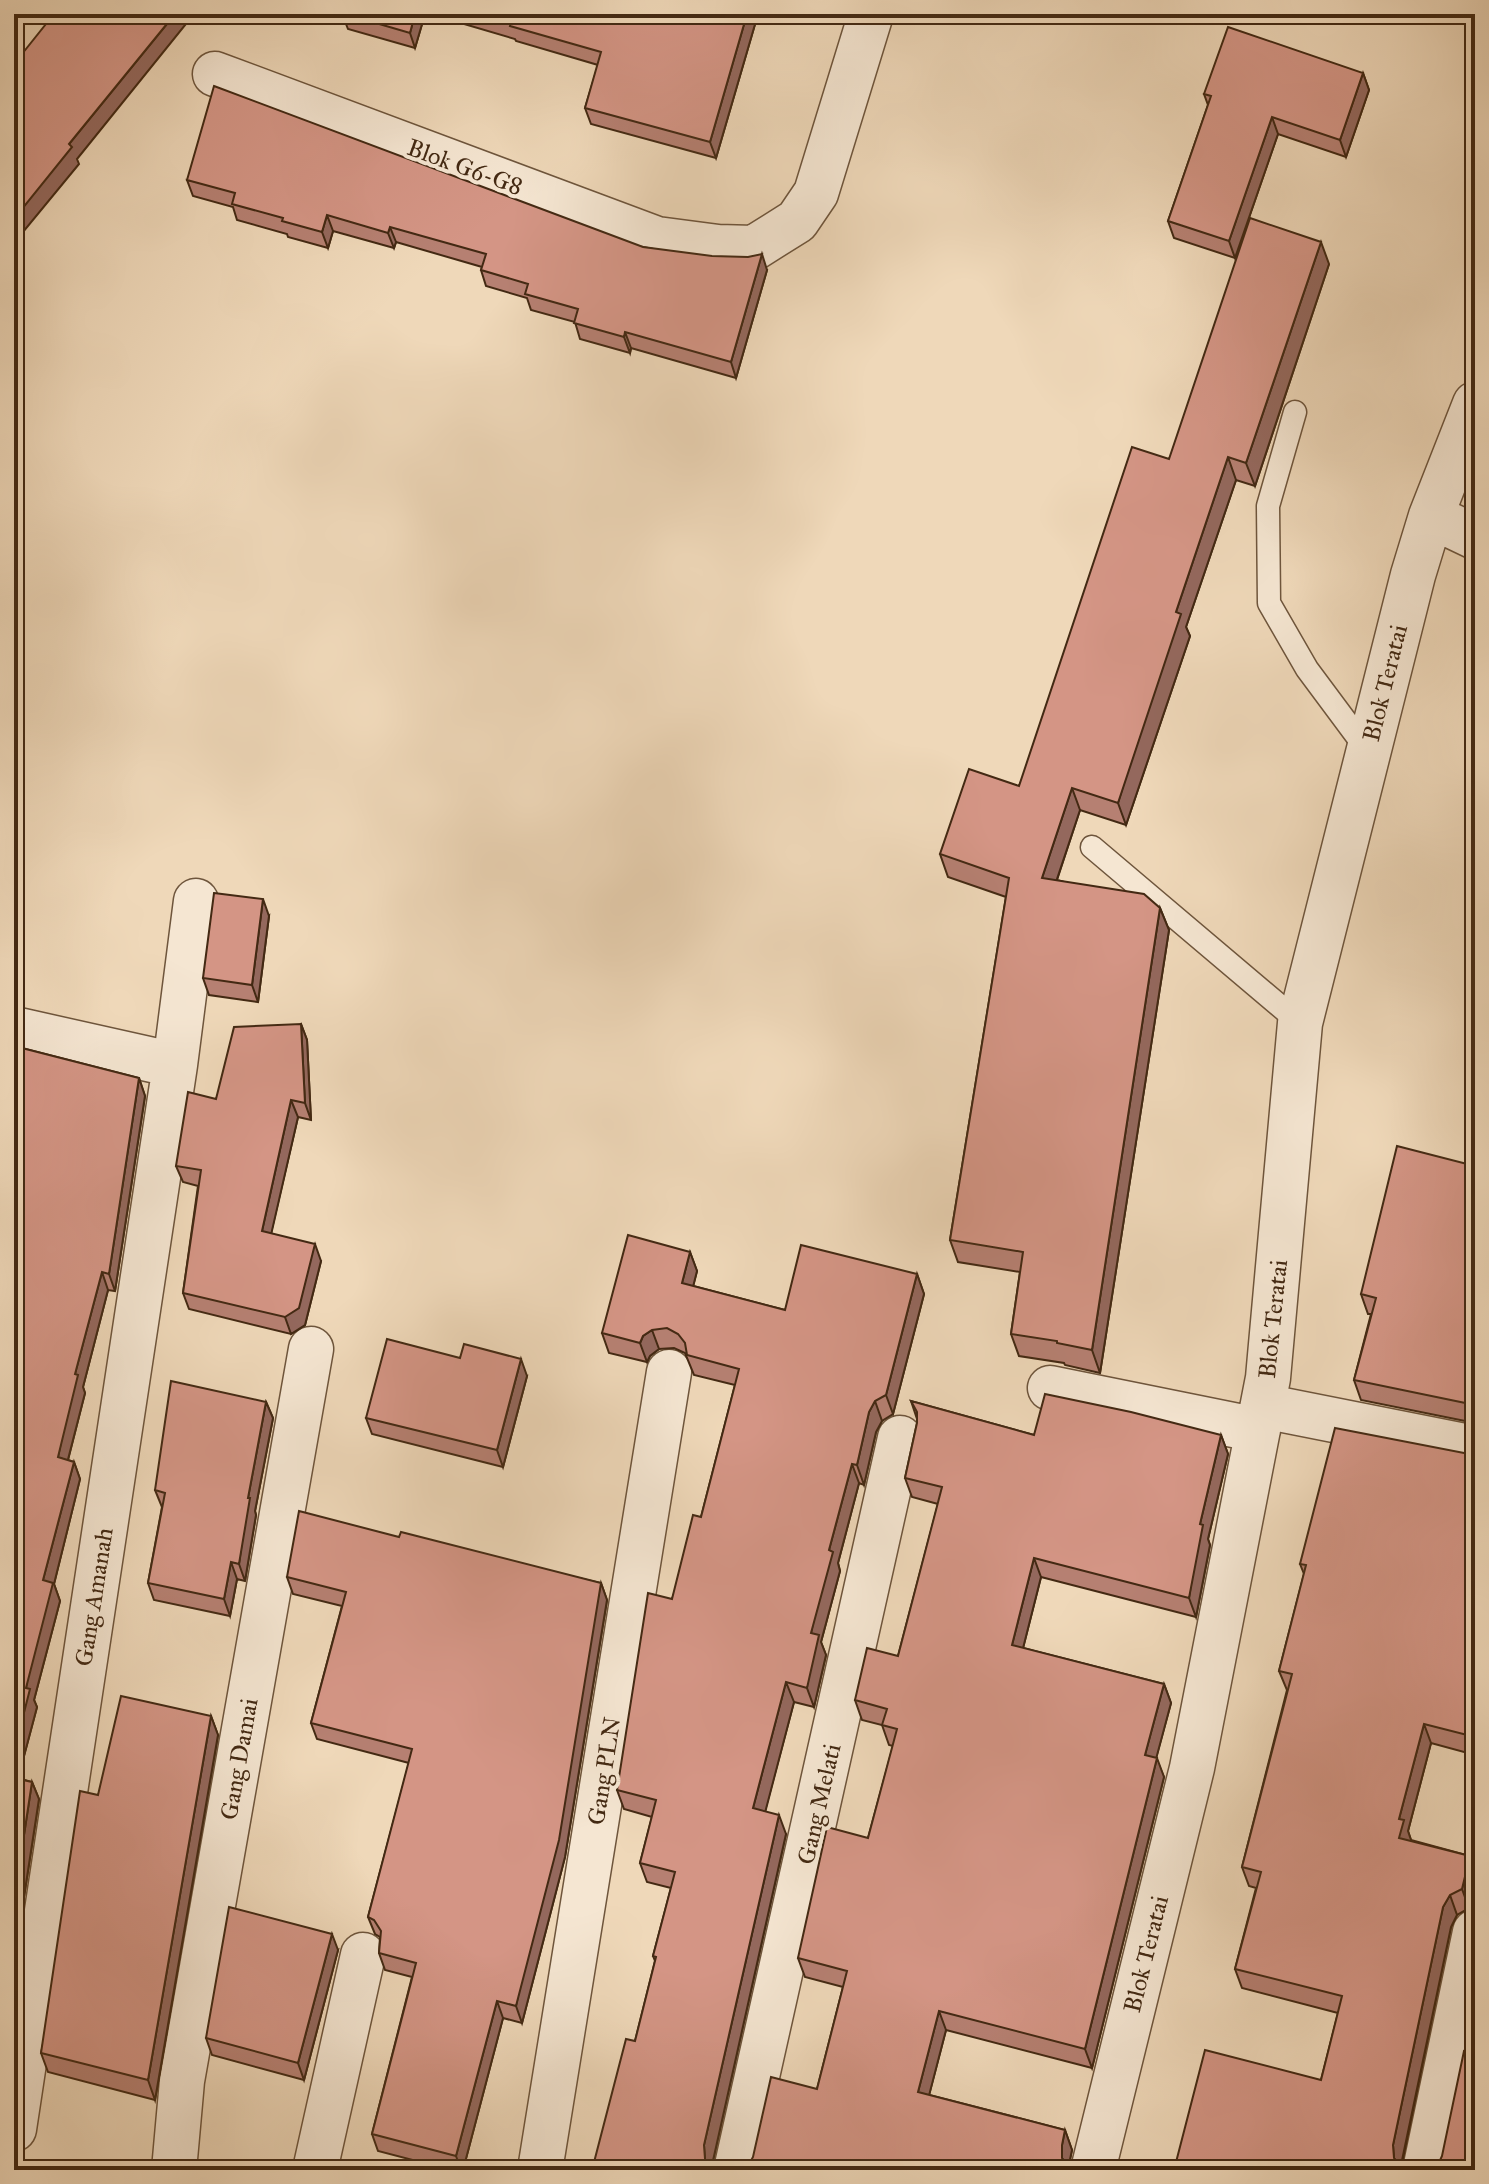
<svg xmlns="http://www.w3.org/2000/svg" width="1489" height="2184" viewBox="0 0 1489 2184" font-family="'IM FELL Great Primer',serif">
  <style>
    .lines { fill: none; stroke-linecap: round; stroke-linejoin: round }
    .lane-casing { stroke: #6e553c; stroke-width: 25 }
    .street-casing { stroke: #6e553c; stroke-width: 47 }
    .lane { stroke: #f5e6d2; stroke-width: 22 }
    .street { stroke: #f5e6d2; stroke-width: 44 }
    .wall { fill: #b68072; stroke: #432913; stroke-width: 2 }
    .shaded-wall { fill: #94685d; stroke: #432913; stroke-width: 2 }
    .building { fill: #d49585; stroke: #432913; stroke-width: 2 }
    .labels { text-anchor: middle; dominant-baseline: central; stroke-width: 8; stroke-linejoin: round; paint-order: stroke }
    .street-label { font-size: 24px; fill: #432913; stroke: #f5e6d2 }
  </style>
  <rect width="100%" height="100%" fill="#efd8b9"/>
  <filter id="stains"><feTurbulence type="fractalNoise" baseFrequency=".0025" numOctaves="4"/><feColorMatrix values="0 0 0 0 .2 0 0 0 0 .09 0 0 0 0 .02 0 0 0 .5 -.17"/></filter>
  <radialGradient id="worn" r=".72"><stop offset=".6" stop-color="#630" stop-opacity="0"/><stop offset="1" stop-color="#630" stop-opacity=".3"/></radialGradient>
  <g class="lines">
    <defs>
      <path id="lane" d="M 1295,412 L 1268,506 L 1269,603 L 1307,669 L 1368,751
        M 1092,847 L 1300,1023"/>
      <path id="street" d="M 215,74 L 657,239 L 718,247 L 754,248 L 797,221 L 816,193 L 871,14
        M 1431,516 L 1475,404
        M 14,1029 L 175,1065
        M 1050,1388 L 1258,1430
        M 1263,1406 L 1475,1448
        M 14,2129 L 175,1065 L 196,901
        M 174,2170 L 182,2081 L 311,1349
        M 315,2170 L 363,1955
        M 540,2170 L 669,1372
        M 736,2170 L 900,1438
        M 1093,2170 L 1192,1768 L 1268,1378 L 1300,1023 L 1413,575 L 1431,516 L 1475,537
        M 1425,2170 L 1475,1932"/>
    </defs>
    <!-- lane casing -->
    <use href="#lane" class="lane-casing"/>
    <!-- street casing -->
    <use href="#street" class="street-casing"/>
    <!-- lane -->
    <use href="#lane" class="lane"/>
    <!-- street -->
    <use href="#street" class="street"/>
  </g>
  <!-- wall -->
  <path class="wall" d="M 342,14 L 425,14 L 415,48 L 348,29 Z
    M 430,14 L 758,14 L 716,158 L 591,124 L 585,108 L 598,65 L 516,41 L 515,39 Z
    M 1363,73 L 1369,90 L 1346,157 L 1278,134 L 1235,258 L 1174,238 L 1168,221 L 1208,105 L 1204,94 Z
    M 187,180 L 643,247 L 767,270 L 736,378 L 631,348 L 630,353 L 580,339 L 575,322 L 531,310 L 527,298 L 486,286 L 481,270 L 482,267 L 396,242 L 394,248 L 333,231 L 328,248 L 288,237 L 287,234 L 237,220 L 233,207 L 193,196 Z
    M 1329,264 L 1255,486 L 1236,480 L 1186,627 L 1190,636 L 1126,825 L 1080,810 L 1057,880 L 1160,908 L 1169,930 L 1100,1373 L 1065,1365 L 1064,1363 L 1019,1356 L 1011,1334 L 1020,1272 L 958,1262 L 950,1240 L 1006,897 L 948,877 L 940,854 L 1019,786 L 1169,459 Z
    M 269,916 L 258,1002 L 209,995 L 203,978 Z
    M 301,1024 L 307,1040 L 311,1120 L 298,1117 L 271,1233 L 321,1261 L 305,1325 L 291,1334 L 189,1309 L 183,1293 L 198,1186 L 183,1182 L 176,1166 L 216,1099 Z
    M 14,1046 L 139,1078 L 145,1096 L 115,1291 L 108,1290 L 83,1387 L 85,1393 L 68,1460 L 74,1462 L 80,1479 L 54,1584 L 60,1601 L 34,1700 L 37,1707 L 18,1778 L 32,1782 L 39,1799 L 14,1962 Z
    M 1475,1166 L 1475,1423 L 1361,1400 L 1354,1380 L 1371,1314 L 1368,1314 L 1361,1294 Z
    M 690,1252 L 697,1271 L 693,1286 L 785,1310 L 917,1274 L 924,1294 L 893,1414 L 882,1421 L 876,1432 L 864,1485 L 859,1483 L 838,1563 L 840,1571 L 821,1642 L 826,1655 L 814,1707 L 794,1702 L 765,1811 L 786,1834 L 712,2165 L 712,2169 L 592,2170 L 635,2041 L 655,1961 L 653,1956 L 671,1888 L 647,1882 L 640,1863 L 652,1817 L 624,1809 L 617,1790 L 672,1599 L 701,1517 L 735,1385 L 694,1375 L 685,1353 L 674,1348 L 659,1349 L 650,1356 L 647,1362 L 609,1353 L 602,1333 Z
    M 527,1376 L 503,1467 L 372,1434 L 366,1418 Z
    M 911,1401 L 1034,1435 L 1221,1435 L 1228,1454 L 1208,1539 L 1210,1545 L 1196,1617 L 1041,1577 L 1023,1648 L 1164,1684 L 1171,1703 L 1156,1758 L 1164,1777 L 1092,2068 L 946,2030 L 929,2095 L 1065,2130 L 1072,2150 L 1069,2164 L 1069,2169 L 747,2168 L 817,2089 L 843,1987 L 805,1977 L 798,1958 L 868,1838 L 893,1746 L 889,1745 L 882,1725 L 862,1720 L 855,1700 L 898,1656 L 938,1504 L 912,1497 L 905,1478 L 917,1423 L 917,1419 Z
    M 266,1402 L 273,1418 L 255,1511 L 256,1515 L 245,1581 L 237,1579 L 230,1616 L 154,1600 L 148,1583 L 162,1507 L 155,1490 Z
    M 1475,1452 L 1475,1755 L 1431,1743 L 1408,1831 L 1411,1840 L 1470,1856 L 1475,1869 L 1475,1884 L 1469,1908 L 1457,1915 L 1451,1927 L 1401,2168 L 1321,2080 L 1338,2013 L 1242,1988 L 1235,1969 L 1256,1888 L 1249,1886 L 1242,1867 L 1287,1690 L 1279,1671 L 1304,1574 L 1300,1564 L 1464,1453 Z
    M 399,1537 L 601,1583 L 607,1600 L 565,1857 L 522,2023 L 503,2018 L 463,2170 L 451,2170 L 378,2151 L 372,2134 L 412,1977 L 385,1970 L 379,1953 L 380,1937 L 375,1934 L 368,1917 L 409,1763 L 317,1739 L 311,1723 L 342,1606 L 293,1594 L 287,1577 Z
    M 211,1716 L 218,1735 L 155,2100 L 48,2072 L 41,2053 L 98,1795 Z
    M 338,1950 L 304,2080 L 212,2055 L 206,2038 Z"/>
  <!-- shaded-wall -->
  <path class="shaded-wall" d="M 175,14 L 194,14 L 77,159 L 79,164 L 14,243 L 14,219 L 69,144 Z
    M 415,14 L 425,14 L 415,48 L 410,33 Z
    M 747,14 L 758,14 L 716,158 L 710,142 Z
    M 1363,73 L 1369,90 L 1346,157 L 1340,140 Z
    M 1272,117 L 1278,134 L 1235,258 L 1229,241 Z
    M 327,215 L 333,231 L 328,248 L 322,232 Z
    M 390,227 L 396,242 L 394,248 L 388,233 Z
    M 1321,242 L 1329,264 L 1255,486 L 1246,463 Z
    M 762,254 L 767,270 L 736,378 L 731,362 Z
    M 625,332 L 631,348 L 630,353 L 624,337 Z
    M 1228,457 L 1236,480 L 1186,627 L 1190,636 L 1126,825 L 1118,803 L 1176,612 Z
    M 1072,788 L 1080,810 L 1050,900 L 1042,878 Z
    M 263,899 L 269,916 L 258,1002 L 252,985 Z
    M 1160,908 L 1169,930 L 1100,1373 L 1092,1350 Z
    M 301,1024 L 307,1040 L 311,1120 L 305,1103 Z
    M 139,1078 L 145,1096 L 115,1291 L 109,1274 Z
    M 291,1100 L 298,1117 L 268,1248 L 262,1231 Z
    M 315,1244 L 321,1261 L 305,1325 L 291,1334 L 285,1317 Z
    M 690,1252 L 697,1271 L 689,1303 L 682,1283 Z
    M 102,1272 L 108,1290 L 83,1387 L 85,1393 L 64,1475 L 58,1457 L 75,1374 Z
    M 917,1274 L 924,1294 L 893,1414 L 886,1395 Z
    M 652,1330 L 659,1349 L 650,1356 L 647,1362 L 640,1343 L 643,1336 Z
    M 521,1359 L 527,1376 L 503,1467 L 497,1450 Z
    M 875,1401 L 882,1421 L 876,1432 L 864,1485 L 857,1465 L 869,1412 Z
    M 266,1402 L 273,1418 L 255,1511 L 256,1515 L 245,1581 L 239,1564 L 248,1498 Z
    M 1221,1435 L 1228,1454 L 1208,1539 L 1210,1545 L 1196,1617 L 1189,1598 L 1200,1524 Z
    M 74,1462 L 80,1479 L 54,1584 L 60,1601 L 34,1700 L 37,1707 L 14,1794 L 14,1752 L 26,1688 L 43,1580 Z
    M 852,1464 L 859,1483 L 838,1563 L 840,1571 L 821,1642 L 826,1655 L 814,1707 L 807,1688 L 811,1633 L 829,1550 Z
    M 1034,1558 L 1041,1577 L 1019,1664 L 1012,1645 Z
    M 231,1562 L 237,1579 L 230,1616 L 224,1599 Z
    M 601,1583 L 607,1600 L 565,1857 L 522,2023 L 516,2006 Z
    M 786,1682 L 794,1702 L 761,1828 L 753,1808 Z
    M 1164,1684 L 1171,1703 L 1152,1774 L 1145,1755 Z
    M 211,1716 L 218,1735 L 155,2100 L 148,2080 Z
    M 1424,1724 L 1431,1743 L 1408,1831 L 1411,1840 L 1406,1857 L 1399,1838 L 1399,1819 Z
    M 1157,1758 L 1164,1777 L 1092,2068 L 1085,2049 Z
    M 32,1782 L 39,1799 L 14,1962 L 14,1901 Z
    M 779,1815 L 786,1834 L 712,2165 L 712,2170 L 705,2159 L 704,2145 Z
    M 1470,1856 L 1475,1869 L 1475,1884 L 1469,1908 L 1462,1889 Z
    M 1450,1895 L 1457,1915 L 1451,1927 L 1401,2165 L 1401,2170 L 1394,2158 L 1393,2145 L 1443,1907 Z
    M 332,1934 L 338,1950 L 304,2080 L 298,2063 Z
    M 497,2001 L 503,2018 L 463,2170 L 461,2170 L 456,2156 Z
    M 939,2011 L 946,2030 L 925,2111 L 918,2092 Z
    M 1065,2130 L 1072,2150 L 1069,2164 L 1069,2170 L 1062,2158 L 1062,2145 Z"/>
  <!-- building -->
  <path class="building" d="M 54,14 L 175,14 L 69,144 L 72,147 L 14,219 L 14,64 Z
    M 345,14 L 415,14 L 410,33 Z
    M 478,14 L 747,14 L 710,142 L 585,108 L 601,52 L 510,26 L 511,23 Z
    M 1228,27 L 1363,73 L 1340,140 L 1272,117 L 1229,241 L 1168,221 L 1211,96 L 1204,94 Z
    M 214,86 L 643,247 L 712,256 L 748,257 L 762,254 L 731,362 L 625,332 L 624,337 L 574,323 L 578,309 L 525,294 L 528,284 L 481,270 L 486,254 L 390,227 L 388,233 L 327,215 L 322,232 L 282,221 L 283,218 L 232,204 L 235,193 L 187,180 Z
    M 1250,218 L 1321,242 L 1246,463 L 1228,457 L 1176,612 L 1181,614 L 1118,803 L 1072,788 L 1042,878 L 1144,894 L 1160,908 L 1092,1350 L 1057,1343 L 1057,1341 L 1011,1334 L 1023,1252 L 950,1240 L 1009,878 L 940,854 L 969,769 L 1019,786 L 1132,447 L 1169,459 Z
    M 214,893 L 263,899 L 252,985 L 203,978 Z
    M 301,1024 L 305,1103 L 291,1100 L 262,1231 L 315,1244 L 299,1308 L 285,1317 L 183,1293 L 201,1170 L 176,1166 L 188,1092 L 216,1099 L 234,1027 Z
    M 14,1046 L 139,1078 L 109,1274 L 102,1272 L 75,1374 L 78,1375 L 58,1457 L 74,1462 L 43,1580 L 53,1583 L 26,1688 L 30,1689 L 14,1752 Z
    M 1397,1146 L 1475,1166 L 1475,1405 L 1354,1380 L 1376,1298 L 1361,1294 Z
    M 628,1235 L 690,1252 L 682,1283 L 785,1310 L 801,1245 L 917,1274 L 886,1395 L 875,1401 L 869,1412 L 857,1465 L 852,1464 L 829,1550 L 833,1552 L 811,1633 L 819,1635 L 807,1688 L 786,1682 L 753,1808 L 779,1815 L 704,2145 L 705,2159 L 711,2168 L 714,2170 L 592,2170 L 626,2039 L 635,2041 L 656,1957 L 653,1956 L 675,1872 L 640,1863 L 656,1800 L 617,1790 L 648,1593 L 672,1599 L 693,1515 L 701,1517 L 739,1369 L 687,1355 L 685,1343 L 678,1334 L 667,1328 L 652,1330 L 643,1336 L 640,1343 L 602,1333 Z
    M 387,1339 L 460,1358 L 464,1344 L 521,1359 L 497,1450 L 366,1418 Z
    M 171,1381 L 266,1402 L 248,1498 L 250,1498 L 239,1564 L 231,1562 L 224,1599 L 148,1583 L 165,1493 L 155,1490 Z
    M 1045,1394 L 1131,1412 L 1221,1435 L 1200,1524 L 1203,1525 L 1189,1598 L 1034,1558 L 1012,1645 L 1164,1684 L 1145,1755 L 1157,1758 L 1085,2049 L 939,2011 L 918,2092 L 1065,2130 L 1062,2145 L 1062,2158 L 1071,2170 L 743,2170 L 747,2168 L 753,2157 L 771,2077 L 817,2089 L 847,1971 L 798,1958 L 827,1827 L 868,1838 L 897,1729 L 882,1725 L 887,1709 L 855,1700 L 867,1648 L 898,1656 L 942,1487 L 905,1478 L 917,1423 L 917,1412 L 911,1401 L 1034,1435 Z
    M 1335,1428 L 1464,1453 L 1475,1452 L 1475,1737 L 1424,1724 L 1399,1819 L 1404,1820 L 1399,1838 L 1470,1856 L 1462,1889 L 1450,1895 L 1443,1907 L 1393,2145 L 1394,2158 L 1403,2170 L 1174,2170 L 1205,2050 L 1321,2080 L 1342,1996 L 1235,1969 L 1261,1872 L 1242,1867 L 1292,1674 L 1279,1671 L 1306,1565 L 1300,1564 Z
    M 299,1511 L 399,1537 L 401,1532 L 601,1583 L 559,1840 L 516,2006 L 497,2001 L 456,2156 L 372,2134 L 416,1963 L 379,1953 L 381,1931 L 374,1920 L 368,1917 L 412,1749 L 311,1723 L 346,1592 L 287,1577 Z
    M 121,1696 L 211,1716 L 148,2080 L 41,2053 L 80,1791 L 98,1795 Z
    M 14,1778 L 32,1782 L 14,1901 Z
    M 229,1907 L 332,1934 L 298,2063 L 206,2038 Z
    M 1464,2051 L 1475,2054 L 1475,2170 L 1432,2170 L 1437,2167 L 1442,2156 Z"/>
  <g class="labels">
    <!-- street labels -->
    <g class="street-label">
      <text transform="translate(465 167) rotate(20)">Blok G6-G8</text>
      <text transform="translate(1385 683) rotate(-76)">Blok Teratai</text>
      <text transform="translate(1273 1319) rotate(-84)">Blok Teratai</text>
      <text transform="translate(94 1597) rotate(-81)">Gang Amanah</text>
      <text transform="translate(239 1759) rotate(-80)">Gang Damai</text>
      <text transform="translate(604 1771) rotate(-81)">Gang PLN</text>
      <text transform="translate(819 1804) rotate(-77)">Gang Melati</text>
      <text transform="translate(1146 1954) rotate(-76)">Blok Teratai</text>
    </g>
  </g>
  <!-- margin -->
  <rect width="1489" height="2184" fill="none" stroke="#efd8b9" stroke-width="48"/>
  <rect x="16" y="16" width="1457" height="2152" fill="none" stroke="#432913" stroke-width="4"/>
  <rect x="24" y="24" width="1441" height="2136" fill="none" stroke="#432913" stroke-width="2"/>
  <rect width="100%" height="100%" filter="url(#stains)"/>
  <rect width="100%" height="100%" fill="url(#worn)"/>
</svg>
